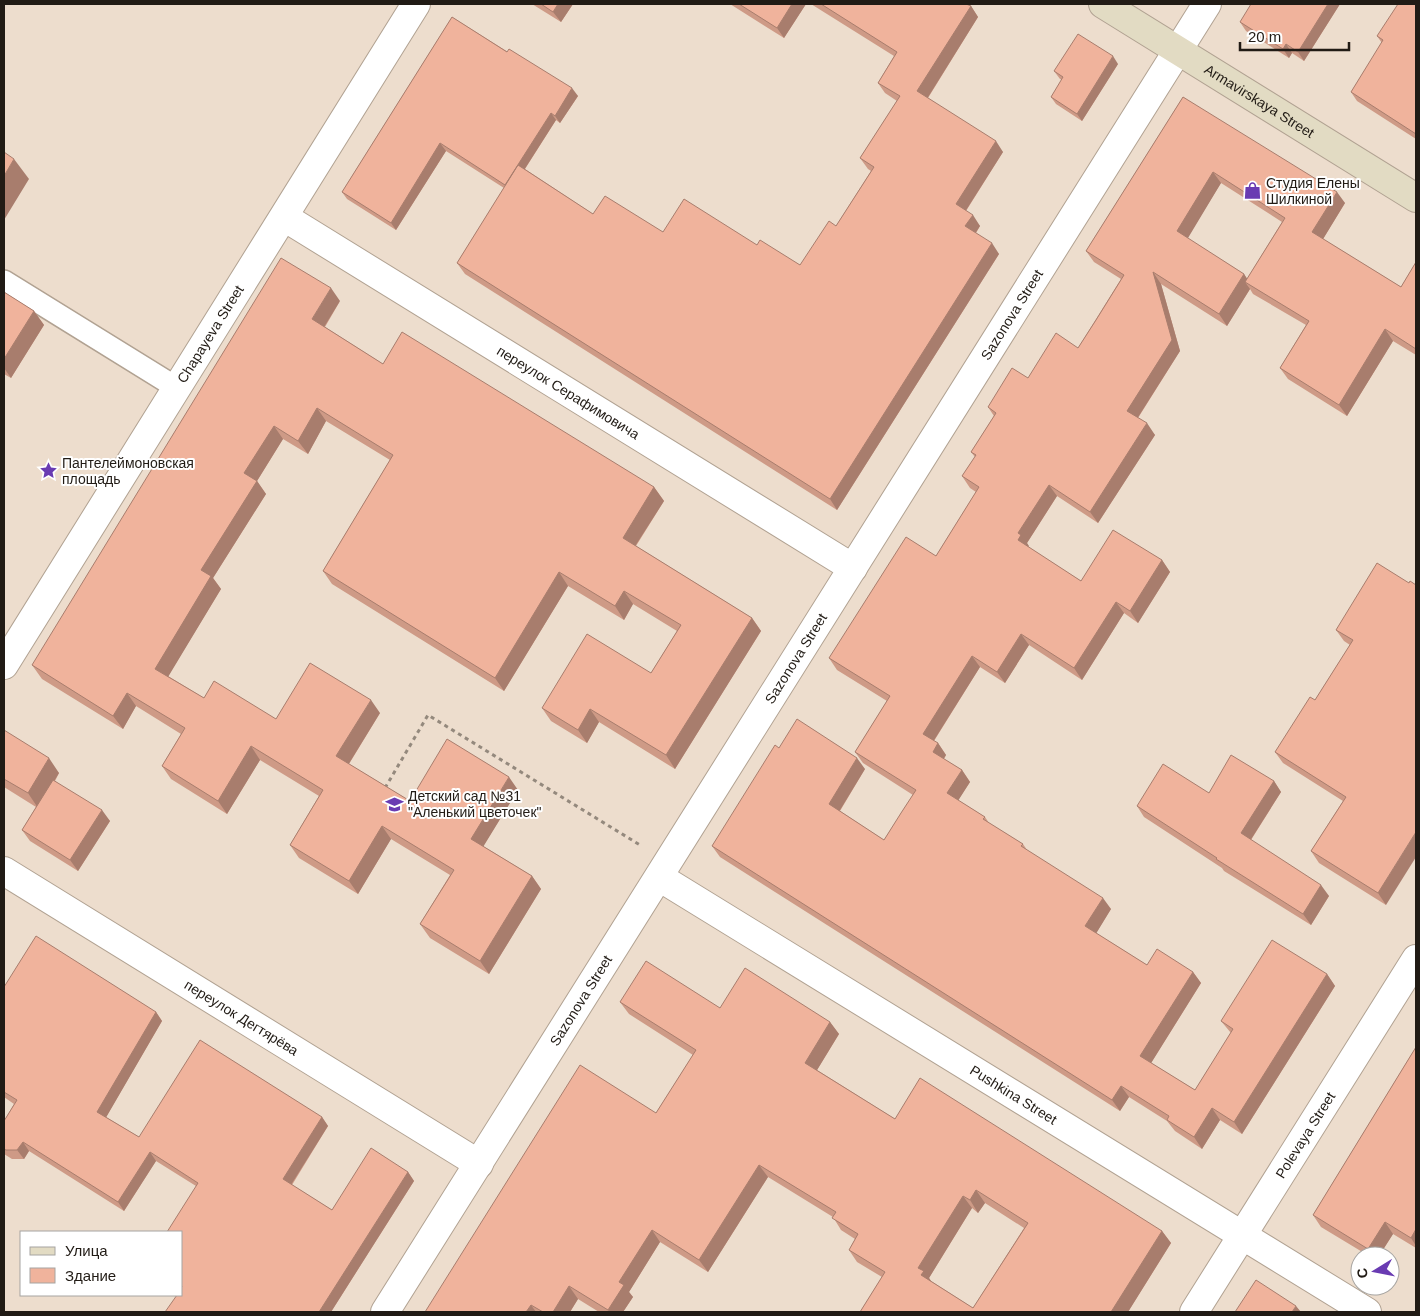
<svg xmlns="http://www.w3.org/2000/svg" width="1420" height="1316" viewBox="0 0 1420 1316" font-family="Helvetica,sans-serif">
  <style>
    .lines { fill: none; stroke-linecap: round; stroke-linejoin: round }
    .lane-casing { stroke: #b1a292; stroke-width: 24 }
    .street-casing { stroke: #b1a292; stroke-width: 30 }
    .secondary-casing { stroke: #b1a292; stroke-width: 30 }
    .path { stroke: #94897d; stroke-width: 3; stroke-dasharray: 4 4; stroke-linecap: butt }
    .lane { stroke: #fff; stroke-width: 21 }
    .street { stroke: #fff; stroke-width: 28 }
    .secondary { stroke: #e2dbc3; stroke-width: 28 }
    .wall { fill: #ce9a86; fill-rule: evenodd }
    .shaded-wall { fill: #a87d6d }
    .building { fill: #f0b39c; stroke: #a87d6d; fill-rule: evenodd }
    .labels { text-anchor: middle; dominant-baseline: central; stroke-width: 4; stroke-linejoin: round; paint-order: stroke }
    .street-label { font-size: 14px; fill: #211b15; stroke: #fff }
    .poi-label { font-size: 14px; fill: #211b15; stroke: #fff; text-anchor: start }
  </style>
  <rect width="100%" height="100%" fill="#edddcd"/>
  <g class="lines">
    <defs>
      <path id="lane" d="M 4,281 L 177,388"/>
      <g id="street">
        <path id="s1" d="M 284,217 L 853,568"/>
        <path id="s2" d="M 4,665 L 416,4"/>
        <path id="s3" d="M 4,871 L 479,1164"/>
        <path id="s4" d="M 659,877 L 1367,1312"/>
        <path id="s5" d="M 385,1312 L 1207,4"/>
        <path id="s6" d="M 1194,1312 L 1416,959"/>
      </g>
      <g id="secondary">
        <path id="s7" d="M 1103,4 L 1416,198"/>
      </g>
    </defs>
    <!-- lane casing -->
    <use href="#lane" class="lane-casing"/>
    <!-- street casing -->
    <use href="#street" class="street-casing"/>
    <!-- secondary casing -->
    <use href="#secondary" class="secondary-casing"/>
    <!-- path -->
    <path class="path" d="M 385,788 L 428,715 L 640,845"/>
    <!-- lane -->
    <use href="#lane" class="lane"/>
    <!-- street -->
    <use href="#street" class="street"/>
    <!-- secondary -->
    <use href="#secondary" class="secondary"/>
  </g>
  <!-- wall -->
  <path class="wall" d="M 532,4 L 573,4 L 561,22 Z
    M 730,4 L 806,4 L 784,38 Z
    M 811,4 L 966,4 L 971,6 L 978,17 L 928,98 L 1003,152 L 966,211 L 980,226 L 976,233 L 999,254 L 837,510 L 465,274 L 457,263 L 504,188 L 446,151 L 396,230 L 347,199 L 342,192 L 452,17 L 578,96 L 560,123 L 556,120 L 525,169 L 593,214 L 663,232 L 757,245 L 800,265 L 836,226 L 871,171 L 868,169 L 860,158 L 897,101 L 885,93 L 878,83 L 894,56 Z
    M 1340,4 L 1304,61 L 1292,53 L 1289,58 L 1246,31 L 1240,22 Z
    M 1416,4 L 1416,139 L 1357,101 L 1351,92 L 1382,43 L 1377,36 Z
    M 1118,64 L 1082,121 L 1056,104 L 1051,97 L 1062,80 L 1060,79 L 1054,71 Z
    M 1183,97 L 1345,203 L 1323,239 L 1401,287 L 1416,262 L 1416,355 L 1393,341 L 1347,416 L 1288,379 L 1280,368 L 1306,325 L 1253,294 L 1250,289 L 1227,326 L 1161,284 L 1180,351 L 1138,418 L 1155,435 L 1098,523 L 1057,496 L 1027,543 L 1028,547 L 1081,581 L 1162,560 L 1170,572 L 1138,623 L 1124,613 L 1082,680 L 1029,645 L 1005,683 L 980,667 L 934,741 L 938,743 L 946,755 L 944,759 L 962,770 L 970,782 L 958,800 L 985,817 L 989,823 L 1023,844 L 1027,850 L 1111,909 L 1096,933 L 1147,965 L 1193,972 L 1201,983 L 1151,1063 L 1195,1090 L 1231,1033 L 1221,1021 L 1327,974 L 1335,986 L 1242,1134 L 1220,1120 L 1202,1149 L 1175,1131 L 1167,1121 L 1129,1097 L 1120,1111 L 720,857 L 712,846 L 779,748 L 865,769 L 840,811 L 884,840 L 913,795 L 863,763 L 855,752 L 887,701 L 837,670 L 829,658 L 936,556 L 976,492 L 970,488 L 962,476 L 975,457 L 971,452 L 994,416 L 988,407 L 1028,378 L 1078,348 L 1121,279 L 1094,262 L 1086,251 ZM 1221,183 L 1282,222 L 1247,279 L 1244,274 L 1187,238 Z
    M 4,292 L 34,311 L 44,325 L 11,378 L 4,374 Z
    M 340,301 L 325,327 L 383,364 L 654,487 L 664,501 L 636,546 L 752,618 L 761,631 L 675,769 L 599,722 L 587,743 L 551,721 L 542,708 L 651,673 L 677,631 L 633,604 L 624,620 L 568,586 L 504,691 L 332,584 L 323,571 L 390,460 L 326,421 L 308,454 L 283,439 L 257,481 L 266,494 L 213,578 L 221,589 L 168,676 L 204,698 L 276,719 L 380,713 L 349,764 L 410,801 L 518,790 L 483,846 L 532,876 L 541,889 L 489,974 L 430,938 L 420,924 L 450,875 L 391,839 L 358,894 L 299,858 L 290,845 L 319,796 L 260,760 L 227,814 L 171,779 L 162,766 L 181,734 L 136,706 L 123,729 L 42,679 L 32,665 Z
    M 1409,583 L 1386,905 L 1319,863 L 1311,851 L 1343,801 L 1283,763 L 1275,752 L 1315,700 L 1350,645 L 1344,641 L 1336,630 Z
    M 4,730 L 59,773 L 55,781 L 110,821 L 78,871 L 30,841 L 22,830 L 36,807 L 4,787 Z
    M 1274,781 L 1281,792 L 1251,840 L 1329,896 L 1311,925 L 1224,871 L 1222,868 L 1144,817 L 1137,806 Z
    M 4,987 L 156,1012 L 162,1021 L 106,1117 L 139,1137 L 322,1117 L 328,1126 L 292,1185 L 332,1210 L 408,1172 L 414,1181 L 331,1312 L 165,1312 L 181,1295 L 181,1232 L 196,1186 L 156,1161 L 124,1211 L 29,1151 L 24,1159 L 12,1159 L 4,1154 L 4,1121 L 14,1104 L 4,1097 Z
    M 620,1002 L 720,1008 L 830,1022 L 839,1034 L 817,1070 L 895,1119 L 1162,1231 L 1171,1243 L 1128,1312 L 860,1312 L 882,1277 L 857,1262 L 849,1250 L 855,1239 L 841,1230 L 833,1217 L 768,1177 L 708,1272 L 660,1242 L 629,1292 L 633,1297 L 623,1312 L 599,1312 L 578,1299 L 570,1312 L 425,1312 L 656,1113 L 693,1055 L 629,1014 ZM 985,1203 L 1024,1228 L 973,1308 L 931,1281 L 929,1278 L 972,1208 L 978,1213 Z
    M 1416,1047 L 1416,1248 L 1393,1234 L 1379,1256 L 1369,1256 L 1321,1227 L 1313,1215 Z"/>
  <!-- shaded-wall -->
  <path class="shaded-wall" d="M 558,4 L 573,4 L 561,22 L 553,12 Z
    M 792,4 L 806,4 L 784,38 L 777,28 Z
    M 1328,4 L 1340,4 L 1304,61 L 1298,52 Z
    M 971,6 L 978,17 L 925,102 L 917,91 Z
    M 1286,44 L 1292,53 L 1289,58 L 1283,49 Z
    M 1113,56 L 1118,64 L 1082,121 L 1077,114 Z
    M 572,88 L 578,96 L 560,123 L 555,116 Z
    M 551,113 L 556,120 L 510,192 L 505,185 Z
    M 996,141 L 1003,152 L 963,215 L 956,204 Z
    M 440,143 L 446,151 L 396,230 L 391,223 Z
    M 14,159 L 29,179 L 4,220 L 4,176 Z
    M 1213,172 L 1221,183 L 1185,243 L 1177,231 Z
    M 1337,192 L 1345,203 L 1320,244 L 1312,232 Z
    M 973,215 L 980,226 L 973,237 L 965,226 Z
    M 992,243 L 999,254 L 837,510 L 830,499 Z
    M 1153,272 L 1161,284 L 1180,351 L 1135,422 L 1127,411 Z
    M 1244,274 L 1252,286 L 1245,282 L 1250,289 L 1227,326 L 1219,314 Z
    M 331,288 L 340,301 L 321,332 L 312,319 Z
    M 34,311 L 44,325 L 11,378 L 4,368 L 4,359 Z
    M 1385,329 L 1393,341 L 1347,416 L 1339,405 Z
    M 317,408 L 326,421 L 308,454 L 298,441 Z
    M 1147,423 L 1155,435 L 1098,523 L 1090,512 Z
    M 274,426 L 283,439 L 257,481 L 266,494 L 213,578 L 221,589 L 165,682 L 155,669 L 201,570 L 244,473 Z
    M 1049,485 L 1057,496 L 1027,543 L 1029,546 L 1026,551 L 1018,540 L 1018,533 Z
    M 654,487 L 664,501 L 632,551 L 623,538 Z
    M 1162,560 L 1170,572 L 1138,623 L 1130,611 Z
    M 559,572 L 568,586 L 504,691 L 495,678 Z
    M 624,591 L 633,604 L 624,620 L 615,606 Z
    M 1116,602 L 1124,613 L 1082,680 L 1074,668 Z
    M 752,618 L 761,631 L 675,769 L 666,755 Z
    M 1021,634 L 1029,645 L 1005,683 L 997,672 Z
    M 972,656 L 980,667 L 931,745 L 923,734 Z
    M 127,693 L 136,706 L 123,729 L 113,716 Z
    M 371,700 L 380,713 L 345,770 L 336,756 Z
    M 590,709 L 599,722 L 587,743 L 578,730 Z
    M 938,743 L 946,755 L 941,763 L 933,752 Z
    M 251,746 L 260,760 L 227,814 L 218,801 Z
    M 49,758 L 59,773 L 38,808 L 28,793 Z
    M 857,758 L 865,769 L 837,815 L 829,804 Z
    M 962,770 L 970,782 L 956,804 L 947,793 Z
    M 509,777 L 518,790 L 480,852 L 471,839 Z
    M 1274,781 L 1281,792 L 1248,844 L 1241,833 Z
    M 102,810 L 110,821 L 78,871 L 70,860 Z
    M 382,826 L 391,839 L 358,894 L 349,881 Z
    M 1416,832 L 1416,857 L 1386,905 L 1378,893 Z
    M 532,876 L 541,889 L 489,974 L 480,961 Z
    M 1321,885 L 1329,896 L 1311,925 L 1303,914 Z
    M 1103,898 L 1111,909 L 1094,937 L 1085,926 Z
    M 1193,972 L 1201,983 L 1148,1068 L 1140,1056 Z
    M 1327,974 L 1335,986 L 1242,1134 L 1234,1122 Z
    M 156,1012 L 162,1021 L 104,1121 L 97,1112 Z
    M 830,1022 L 839,1034 L 814,1075 L 805,1063 Z
    M 1121,1086 L 1129,1097 L 1120,1111 L 1112,1100 Z
    M 1212,1108 L 1220,1120 L 1202,1149 L 1194,1137 Z
    M 322,1117 L 328,1126 L 289,1188 L 283,1179 Z
    M 23,1142 L 29,1151 L 24,1159 L 17,1150 Z
    M 150,1152 L 156,1161 L 124,1211 L 118,1202 Z
    M 759,1165 L 768,1177 L 708,1272 L 699,1260 Z
    M 408,1172 L 414,1181 L 331,1312 L 319,1312 Z
    M 976,1190 L 985,1203 L 978,1213 L 970,1200 Z
    M 963,1196 L 972,1208 L 929,1278 L 933,1284 L 921,1275 L 918,1268 Z
    M 1385,1222 L 1393,1234 L 1379,1256 L 1373,1256 L 1368,1249 Z
    M 1416,1229 L 1416,1246 L 1411,1238 Z
    M 652,1230 L 660,1242 L 629,1292 L 633,1297 L 623,1312 L 609,1312 L 608,1310 L 619,1282 Z
    M 1162,1231 L 1171,1243 L 1128,1312 L 1111,1312 Z
    M 569,1286 L 578,1299 L 570,1312 L 553,1312 Z
    M 531,1305 L 536,1312 L 526,1312 Z
    M 1296,1306 L 1301,1312 L 1292,1312 Z"/>
  <!-- building -->
  <path class="building" d="M 541,4 L 558,4 L 553,12 Z
    M 739,4 L 792,4 L 777,28 Z
    M 821,4 L 966,4 L 971,6 L 917,91 L 996,141 L 956,204 L 973,215 L 965,226 L 992,243 L 830,499 L 457,263 L 518,165 L 593,214 L 605,196 L 663,232 L 684,199 L 757,245 L 760,240 L 800,265 L 829,221 L 836,226 L 874,167 L 860,158 L 900,96 L 878,83 L 897,52 Z
    M 1251,4 L 1328,4 L 1298,52 L 1286,44 L 1283,49 L 1240,22 Z
    M 1398,4 L 1416,4 L 1416,134 L 1351,92 L 1383,40 L 1377,36 Z
    M 452,17 L 507,52 L 509,49 L 572,88 L 555,116 L 551,113 L 505,185 L 440,143 L 391,223 L 342,192 Z
    M 1078,34 L 1113,56 L 1077,114 L 1051,97 L 1063,77 L 1054,71 Z
    M 1183,97 L 1337,192 L 1312,232 L 1401,287 L 1416,262 L 1416,349 L 1385,329 L 1339,405 L 1280,368 L 1309,321 L 1245,282 L 1285,218 L 1213,172 L 1177,231 L 1244,274 L 1219,314 L 1153,272 L 1172,340 L 1127,411 L 1147,423 L 1090,512 L 1049,485 L 1018,533 L 1021,535 L 1018,540 L 1081,581 L 1113,530 L 1162,560 L 1130,611 L 1116,602 L 1074,668 L 1021,634 L 997,672 L 972,656 L 923,734 L 938,743 L 933,752 L 962,770 L 947,793 L 985,817 L 983,819 L 1023,844 L 1021,846 L 1103,898 L 1085,926 L 1147,965 L 1157,949 L 1193,972 L 1140,1056 L 1195,1090 L 1233,1029 L 1221,1021 L 1272,940 L 1327,974 L 1234,1122 L 1212,1108 L 1194,1137 L 1167,1120 L 1169,1116 L 1121,1086 L 1112,1100 L 712,846 L 775,745 L 779,748 L 797,719 L 857,758 L 829,804 L 884,840 L 901,813 L 916,790 L 855,752 L 890,696 L 829,658 L 906,537 L 936,556 L 979,487 L 962,476 L 976,455 L 971,452 L 996,413 L 988,407 L 1012,368 L 1028,378 L 1056,333 L 1078,348 L 1096,320 L 1124,275 L 1086,251 Z
    M 4,152 L 14,159 L 4,176 Z
    M 281,258 L 331,288 L 312,319 L 383,364 L 402,332 L 654,487 L 623,538 L 752,618 L 666,755 L 590,709 L 578,730 L 542,708 L 587,634 L 651,673 L 681,625 L 624,591 L 615,606 L 559,572 L 495,678 L 323,571 L 393,455 L 317,408 L 298,441 L 274,426 L 244,473 L 257,481 L 201,570 L 211,576 L 155,669 L 204,698 L 214,681 L 276,719 L 310,663 L 371,700 L 336,756 L 410,801 L 447,739 L 509,777 L 471,839 L 532,876 L 480,961 L 420,924 L 454,870 L 382,826 L 349,881 L 290,845 L 323,790 L 251,746 L 218,801 L 162,766 L 185,728 L 127,693 L 113,716 L 32,665 Z
    M 4,292 L 34,311 L 4,359 Z
    M 1377,563 L 1409,583 L 1410,581 L 1416,585 L 1416,832 L 1378,893 L 1311,851 L 1346,797 L 1275,752 L 1310,697 L 1315,700 L 1353,640 L 1336,630 Z
    M 4,730 L 49,758 L 28,793 L 4,779 Z
    M 1231,755 L 1274,781 L 1241,833 L 1321,885 L 1303,914 L 1216,859 L 1217,858 L 1137,806 L 1163,764 L 1209,793 Z
    M 53,780 L 102,810 L 70,860 L 22,830 Z
    M 36,936 L 156,1012 L 97,1112 L 139,1137 L 200,1040 L 322,1117 L 283,1179 L 332,1210 L 371,1148 L 408,1172 L 319,1312 L 165,1312 L 177,1295 L 181,1295 L 181,1288 L 182,1286 L 181,1286 L 181,1232 L 167,1232 L 198,1183 L 150,1152 L 118,1202 L 23,1142 L 17,1150 L 6,1150 L 4,1149 L 4,1121 L 17,1100 L 4,1092 L 4,987 Z
    M 646,961 L 720,1008 L 745,968 L 830,1022 L 805,1063 L 895,1119 L 920,1078 L 1162,1231 L 1111,1312 L 860,1312 L 885,1272 L 849,1250 L 858,1234 L 832,1218 L 836,1212 L 759,1165 L 699,1260 L 652,1230 L 619,1282 L 624,1285 L 608,1310 L 569,1286 L 553,1312 L 543,1312 L 531,1305 L 526,1312 L 425,1312 L 580,1065 L 656,1113 L 696,1050 L 620,1002 ZM 976,1190 L 1028,1223 L 973,1308 L 921,1275 L 924,1271 L 918,1268 L 963,1196 L 970,1200 Z
    M 1416,1047 L 1416,1229 L 1411,1238 L 1385,1222 L 1368,1249 L 1313,1215 Z
    M 1256,1280 L 1296,1306 L 1292,1312 L 1235,1312 Z"/>
  <!-- icons -->
  <defs>
    <symbol id="shop-bare" viewBox="-9 -9 18 18"><path d="M-5-2.5h2.3a2.7 3.5 0 0 1 5.4 0H5L5.5 6h-11ZM-1.5-2.5h3a1.5 2.3 0 0 0-3 0Z" fill="#693bb2" stroke="#fff" stroke-width="2.5" paint-order="stroke"/></symbol>
    <symbol id="sight-bare" viewBox="-9 -9 18 18"><path d="M0-6L1.8-2.2L6-1.7L2.9 1.2L3.7 5.4L0 3.3L-3.7 5.4L-2.9 1.2L-6-1.7L-1.8-2.2Z" fill="#693bb2" stroke="#fff" stroke-width="2.5" paint-order="stroke"/></symbol>
    <symbol id="school-bare" viewBox="-9 -9 18 18"><path d="M0-5L7-2L0 1L-7-2ZM-4 1L0 2.5L4 1V4Q0 6-4 4Z" fill="#693bb2" stroke="#fff" stroke-width="2.5" paint-order="stroke"/></symbol>
  </defs>
  <g fill-rule="evenodd">
    <use href="#shop-bare" x="1240" y="178" width="25" height="25"/>
    <use href="#sight-bare" x="36" y="458" width="25" height="25"/>
    <use href="#school-bare" x="382" y="792" width="25" height="25"/>
  </g>
  <g class="labels">
    <!-- street labels -->
    <g class="street-label">
      <text stroke="none"><textPath href="#s7" startOffset="184">Armavirskaya Street</textPath></text>
      <text stroke="none"><textPath href="#s5" startOffset="1178">Sazonova Street</textPath></text>
      <text stroke="none"><textPath href="#s2" startOffset="390">Chapayeva Street</textPath></text>
      <text stroke="none"><textPath href="#s1" startOffset="334">переулок Серафимовича</textPath></text>
      <text stroke="none"><textPath href="#s5" startOffset="772">Sazonova Street</textPath></text>
      <text stroke="none"><textPath href="#s5" startOffset="368">Sazonova Street</textPath></text>
      <text stroke="none"><textPath href="#s3" startOffset="279">переулок Дегтярёва</textPath></text>
      <text stroke="none"><textPath href="#s4" startOffset="416">Pushkina Street</textPath></text>
      <text stroke="none"><textPath href="#s6" startOffset="209">Polevaya Street</textPath></text>
    </g>
    <!-- poi labels -->
    <g class="poi-label">
      <text x="1266" y="183">Студия Елены<tspan x="1266" dy="16">Шилкиной</tspan></text>
      <text x="62" y="463">Пантелеймоновская<tspan x="62" dy="16">площадь</tspan></text>
      <text x="408" y="796">Детский сад №31<tspan x="408" dy="16">"Аленький цветочек"</tspan></text>
    </g>
  </g>
  <!-- border -->
  <rect width="1420" height="1316" fill="none" stroke="#211b15" stroke-width="10"/>
  <!-- legend -->
  <rect x="20" y="1231" width="162" height="65" fill="#ffffff" stroke="#a6a4a1"/>
  <rect x="30" y="1247" width="25" height="8" fill="#e2dbc3" stroke="#a6a4a1"/>
  <text x="65" y="1256" font-size="15" fill="#211b15">Улица</text>
  <rect x="30" y="1268" width="25" height="15" fill="#f0b39c" stroke="#a6a4a1"/>
  <text x="65" y="1281" font-size="15" fill="#211b15">Здание</text>
  <!-- north arrow -->
  <g transform="translate(1375 1271) rotate(260)"><circle r="24" fill="#ffffff" stroke="#a6a4a1"/>
  <path d="M0-4L9 19L0 12L-9 19Z" fill="#693bb2"/>
  <text y="-8" font-size="14" font-weight="bold" text-anchor="middle" fill="#211b15">С</text>
  </g>
  <!-- scale -->
  <path d="M1240 42v8h109v-8" fill="none" stroke="#211b15" stroke-width="2.5"/>
  <text x="1248" y="42" font-size="15" fill="#211b15" stroke="#ffffff" stroke-width="4" paint-order="stroke">20 m</text>
</svg>
